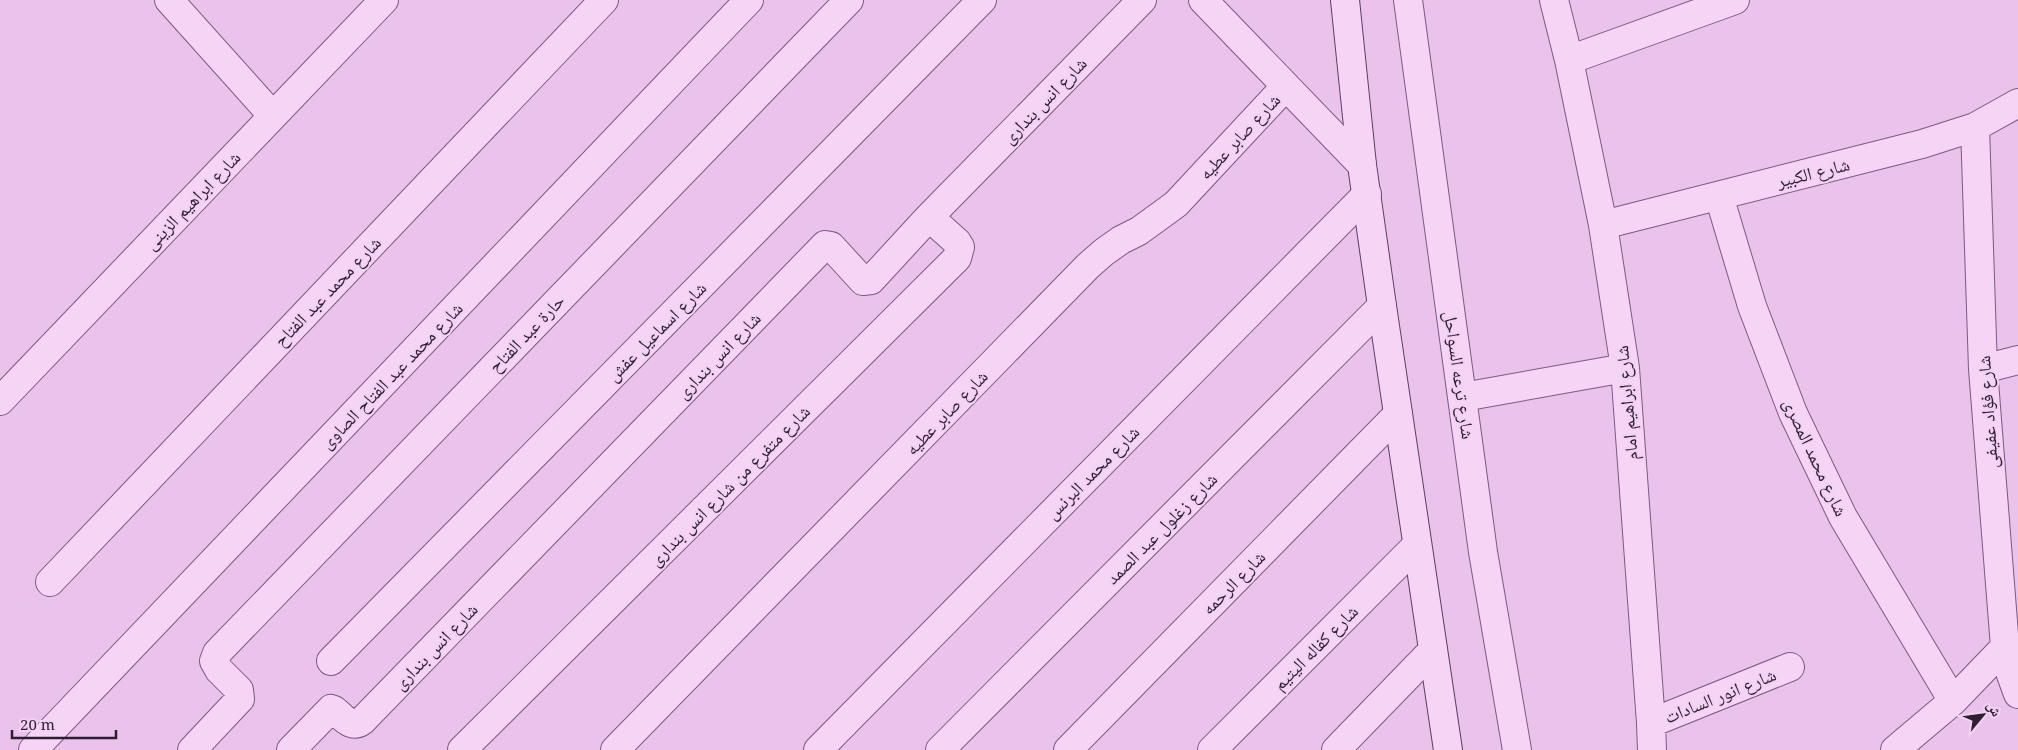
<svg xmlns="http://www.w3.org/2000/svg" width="2018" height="750" viewBox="0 0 2018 750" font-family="'Noto Serif','Noto Naskh Arabic',serif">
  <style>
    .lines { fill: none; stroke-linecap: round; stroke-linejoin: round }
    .street-casing { stroke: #7b5a83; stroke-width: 30 }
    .secondary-casing { stroke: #5c3e65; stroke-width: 30 }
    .street { stroke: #f5d4f6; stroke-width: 28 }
    .secondary { stroke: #f5d4f6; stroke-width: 28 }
    .labels { text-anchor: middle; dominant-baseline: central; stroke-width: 4; stroke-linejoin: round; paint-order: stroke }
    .street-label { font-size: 18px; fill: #2e1e34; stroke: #f2d1f3 }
  </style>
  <rect width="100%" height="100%" fill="#eac2eb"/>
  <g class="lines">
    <defs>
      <path id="street" d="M 169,0 L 273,116
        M 1203,0 L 1362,165
        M 1408,0 L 1483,552 L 1517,750
        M 1554,0 L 1569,60 L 1603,225 L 1625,368 L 1651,723 L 1652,750
        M 1569,60 L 1735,0
        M 1975,127 L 1983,369 L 2005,647 L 2011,675 L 2018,694
        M 1719,196 L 1752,306 L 1793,413 L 1843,517 L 1953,701
        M 1603,225 L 1922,144 L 1975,127 L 2018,103
        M 1983,369 L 2018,360
        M 1463,397 L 1625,368
        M 0,401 L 384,0
        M 50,582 L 604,0
        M 331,661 L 982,0
        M 1651,723 L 1790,667
        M 33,750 L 749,0
        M 192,750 L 240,699 L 239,690 L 219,670 L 214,661 L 217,653 L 849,0
        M 291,750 L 331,709 L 334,710 C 343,717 351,729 362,721 L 825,245 L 831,246 L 863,281 L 871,280 L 929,217 L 1142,0
        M 462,750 L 957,258 L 960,247 L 957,242 L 929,217
        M 615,750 L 1088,266 L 1104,252 L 1121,240 L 1139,231 L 1176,204 L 1286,86
        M 818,750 L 1367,194
        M 940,750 L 1382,306
        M 1068,750 L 1398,414
        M 1212,750 L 1417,545
        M 1336,750 L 1433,650
        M 1895,750 L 1953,701 L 2005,647"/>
      <path id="secondary" d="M 1345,0 L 1362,165 L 1382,306 L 1448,750"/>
    </defs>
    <!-- street casing -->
    <use href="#street" class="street-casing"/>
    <!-- secondary casing -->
    <use href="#secondary" class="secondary-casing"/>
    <!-- street -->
    <use href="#street" class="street"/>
    <!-- secondary -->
    <use href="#secondary" class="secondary"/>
  </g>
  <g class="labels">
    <!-- street labels -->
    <g class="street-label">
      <text transform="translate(1044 100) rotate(-46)">شارع انس بندارى</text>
      <text transform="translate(1239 136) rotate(-47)">شارع صابر عطيه</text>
      <text transform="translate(1813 172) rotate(-14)">شارع الكبير</text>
      <text transform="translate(192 200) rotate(-46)">شارع ابراهيم الزينى</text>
      <text transform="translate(327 291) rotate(-46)">شارع محمد عبد الفتاح</text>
      <text transform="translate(656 331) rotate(-45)">شارع اسماعيل عفش</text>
      <text transform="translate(526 333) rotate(-46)">حارة عبد الفتاح</text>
      <text transform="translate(718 355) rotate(-46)">شارع انس بندارى</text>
      <text transform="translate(391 375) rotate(-46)">شارع محمد عبد الفتاح الصاوى</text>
      <text transform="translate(1460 375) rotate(82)">شارع ترعه السواحل</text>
      <text transform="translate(1626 403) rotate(-95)">شارع ابراهيم امام</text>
      <text transform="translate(946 412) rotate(-46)">شارع صابر عطيه</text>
      <text transform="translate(1987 412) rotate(-94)">شارع فؤاد عفيفى</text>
      <text transform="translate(1816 457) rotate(65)">شارع محمد المصرى</text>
      <text transform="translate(1092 472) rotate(-45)">شارع محمد البرنس</text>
      <text transform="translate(729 485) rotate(-45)">شارع متفرع من شارع انس بندارى</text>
      <text transform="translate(1161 528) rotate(-45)">شارع زغلول عبد الصمد</text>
      <text transform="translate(1233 582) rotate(-45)">شارع الرحمه</text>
      <text transform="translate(435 646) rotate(-46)">شارع انس بندارى</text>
      <text transform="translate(1315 647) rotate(-45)">شارع كفاله اليتيم</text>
      <text transform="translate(1720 695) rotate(-22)">شارع انور السادات</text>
    </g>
  </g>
  <!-- north arrow -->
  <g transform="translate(1983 715) rotate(61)" stroke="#f2d1f3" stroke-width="4" paint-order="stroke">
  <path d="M0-4L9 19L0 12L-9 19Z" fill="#2e1e34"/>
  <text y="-8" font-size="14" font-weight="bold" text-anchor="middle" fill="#2e1e34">ش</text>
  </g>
  <!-- scale -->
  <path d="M12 730v8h104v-8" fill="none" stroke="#2e1e34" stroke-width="2.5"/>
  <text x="20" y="730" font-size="15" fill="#2e1e34" stroke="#f2d1f3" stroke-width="4" paint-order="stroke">20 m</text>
</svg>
